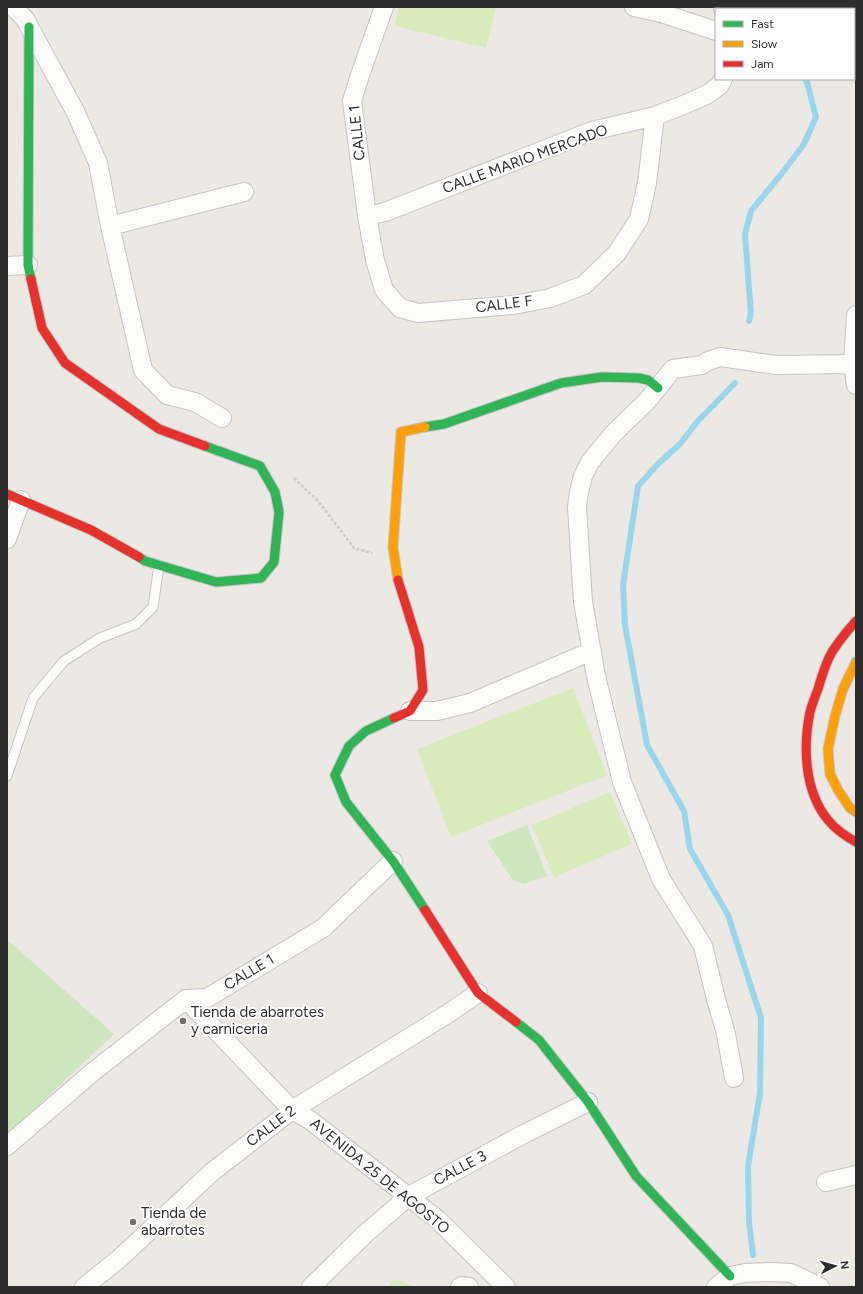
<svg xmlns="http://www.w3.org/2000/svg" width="863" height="1294" viewBox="0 0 863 1294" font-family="Figtree,sans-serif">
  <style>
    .green { fill: #cee6be }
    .pitch { fill: #d9eabb }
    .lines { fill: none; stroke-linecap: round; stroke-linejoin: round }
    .stream { stroke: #99d6ec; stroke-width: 6 }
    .lane-casing { stroke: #c5c4c5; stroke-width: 11 }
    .street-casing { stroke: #c5c4c5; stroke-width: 20 }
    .fast-casing { stroke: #c5c4c5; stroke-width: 11 }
    .slow-casing { stroke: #c5c4c5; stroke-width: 11 }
    .jam-casing { stroke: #c5c4c5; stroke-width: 11 }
    .path { stroke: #c9c9c8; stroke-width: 2.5; stroke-dasharray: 3 2; stroke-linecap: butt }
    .lane { stroke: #fcfcfb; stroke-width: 9 }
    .street { stroke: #fcfcfb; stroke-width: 18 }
    .fast { stroke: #30b455; stroke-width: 9 }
    .slow { stroke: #ff9f0a; stroke-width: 9 }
    .jam { stroke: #e5322d; stroke-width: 9 }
    .poi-dot { fill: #706f6e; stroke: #fff; stroke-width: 1.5 }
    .labels { text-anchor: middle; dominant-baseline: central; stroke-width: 4; stroke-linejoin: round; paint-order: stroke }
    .street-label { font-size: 15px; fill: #2e2e2e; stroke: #fff }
    .poi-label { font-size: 15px; fill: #2e2e2e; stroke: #fff; text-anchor: start }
  </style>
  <rect width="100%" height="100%" fill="#ece8e4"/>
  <!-- green -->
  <path class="green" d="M 527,825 L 547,876 L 523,884 L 513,880 L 487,841 Z
    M 7,941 L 11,943 L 114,1034 L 7,1135 Z"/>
  <!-- pitch -->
  <path class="pitch" d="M 399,7 L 496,7 L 486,48 L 395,26 Z
    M 573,688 L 607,775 L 451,837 L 417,749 Z
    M 610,792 L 632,844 L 554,877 L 532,825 Z
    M 393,1279 L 416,1287 L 389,1287 Z"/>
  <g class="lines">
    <!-- stream -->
    <path class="stream" d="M 778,9 L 778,7
      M 749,321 L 751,314 L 745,234 L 751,211 L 783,172 L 804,144 L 816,117 L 807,82 L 805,79
      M 735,383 L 697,422 L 680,444 L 657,465 L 638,486 L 623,585 L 625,625 L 647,745 L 684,811 L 690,849 L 728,915 L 761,1018 L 760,1093 L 748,1166 L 749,1222 L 753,1255"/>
    <defs>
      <path id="lane" d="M 7,776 L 33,698 L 64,661 L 100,638 L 136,624 L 153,607 L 159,565"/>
      <path id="street" d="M 13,7 L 25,19 L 76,113 L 98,163 L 110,226 L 143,370 L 167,395 L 195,402 L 222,418
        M 384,7 L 360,75 L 352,101 L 367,216 L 375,260 L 384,290 L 400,308 L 418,313 L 514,305 L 550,298 L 584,285 L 617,253 L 639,219 L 647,183 L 655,116
        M 634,7 L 661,13 L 716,31
        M 723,7 L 723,9
        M 367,216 L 385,212 L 592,131 L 655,116 L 686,104 L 708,94 L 720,85 L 723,79
        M 110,226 L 244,192
        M 7,266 L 28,265
        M 856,315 L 853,364 L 856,385
        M 7,539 L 21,500
        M 410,711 L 437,711 L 470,703 L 592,651
        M 186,999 L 292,1110 L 310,1120 L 437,1219 L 506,1287
        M 734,1078 L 726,1034 L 716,999 L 703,946 L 661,879 L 622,782 L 596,676 L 583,602 L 577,507 L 579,492 L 583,476 L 590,462 L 613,434 L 647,401 L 673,369 L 702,365 L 708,361 L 720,357 L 776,365 L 853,364
        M 7,1146 L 94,1071 L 186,999 L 207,998 L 323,928 L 393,861
        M 826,1182 L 856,1175
        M 84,1287 L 120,1258 L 212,1172 L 292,1110 L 449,1013 L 478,993
        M 311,1287 L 365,1234 L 409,1196 L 522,1135 L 588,1102
        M 460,1287 L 462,1286 L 469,1287
        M 716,1287 L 730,1276 L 745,1273 L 771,1272 L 791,1273 L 820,1287"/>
      <path id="fast" d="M 29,27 L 28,265 L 31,279
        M 425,427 L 444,424 L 561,383 L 602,377 L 639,378 L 648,380 L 658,388
        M 139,557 L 145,561 L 216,582 L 261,578 L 274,562 L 279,512 L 275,492 L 260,466 L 205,446
        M 394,718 L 366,731 L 349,746 L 335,775 L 346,802 L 393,861 L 425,910
        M 516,1022 L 539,1040 L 588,1102 L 636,1176 L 730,1276"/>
      <path id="slow" d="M 398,580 L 393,547 L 401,432 L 425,427
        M 856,662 L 843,689 L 835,716 L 828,749 L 830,774 L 838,790 L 850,808 L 856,812"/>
      <path id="jam" d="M 31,279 L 42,328 L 65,363 L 159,429 L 205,446
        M 7,494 L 91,530 L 139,557
        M 856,621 C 847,631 839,641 832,652 C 825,664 822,676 818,689 C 815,697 812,704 810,712 C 803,746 804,791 828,820 C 836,830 845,836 856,842
        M 394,718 L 410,711 L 423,690 L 419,647 L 398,580
        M 425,910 L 478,993 L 516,1022"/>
    </defs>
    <!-- lane casing -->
    <use href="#lane" class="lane-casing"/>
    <!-- street casing -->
    <use href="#street" class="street-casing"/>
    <!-- fast casing -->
    <use href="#fast" class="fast-casing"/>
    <!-- slow casing -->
    <use href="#slow" class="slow-casing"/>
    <!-- jam casing -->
    <use href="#jam" class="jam-casing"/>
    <!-- path -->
    <path class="path" d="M 294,478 L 318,501 L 354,548 L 372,553"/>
    <!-- lane -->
    <use href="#lane" class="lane"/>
    <!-- street -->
    <use href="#street" class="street"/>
    <!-- fast -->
    <use href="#fast" class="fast"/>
    <!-- slow -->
    <use href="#slow" class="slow"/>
    <!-- jam -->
    <use href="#jam" class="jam"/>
  </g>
  <!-- markers -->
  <g class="poi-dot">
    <circle cx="183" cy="1021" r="4"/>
    <circle cx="133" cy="1222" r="4"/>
  </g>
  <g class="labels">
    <!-- street labels -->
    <g class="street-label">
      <text transform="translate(357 133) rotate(-96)">CALLE 1</text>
      <text transform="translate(525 159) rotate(-20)">CALLE MARIO MERCADO</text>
      <text transform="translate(504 304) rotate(-7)">CALLE F</text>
      <text transform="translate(249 972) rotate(-31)">CALLE 1</text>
      <text transform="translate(271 1126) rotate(-37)">CALLE 2</text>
      <text transform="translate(460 1168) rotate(-28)">CALLE 3</text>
      <text transform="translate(380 1176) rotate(39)">AVENIDA 25 DE AGOSTO</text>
    </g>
    <!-- poi labels -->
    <g class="poi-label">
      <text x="191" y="1012">Tienda de abarrotes<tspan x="191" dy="17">y carniceria</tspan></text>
      <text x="141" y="1213">Tienda de<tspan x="141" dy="17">abarrotes</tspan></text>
    </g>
  </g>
  <!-- border -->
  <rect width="863" height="1294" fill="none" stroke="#2e2e2e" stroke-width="16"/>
  <!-- legend -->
  <rect x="715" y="8" width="140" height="72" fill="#ffffff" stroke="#ababab"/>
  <rect x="723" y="21" width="20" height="6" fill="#30b455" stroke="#ababab"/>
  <text x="751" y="28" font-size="12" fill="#2e2e2e">Fast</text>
  <rect x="723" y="41" width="20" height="6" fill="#ff9f0a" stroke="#ababab"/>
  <text x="751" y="48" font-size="12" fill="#2e2e2e">Slow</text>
  <rect x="723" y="61" width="20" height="6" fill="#e5322d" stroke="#ababab"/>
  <text x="751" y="68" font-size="12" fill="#2e2e2e">Jam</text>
  <!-- north arrow -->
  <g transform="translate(835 1266) rotate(84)" stroke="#ffffff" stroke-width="3" paint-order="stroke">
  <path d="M0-3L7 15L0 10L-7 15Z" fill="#2e2e2e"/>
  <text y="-6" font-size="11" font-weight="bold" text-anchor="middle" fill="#2e2e2e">N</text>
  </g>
</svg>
